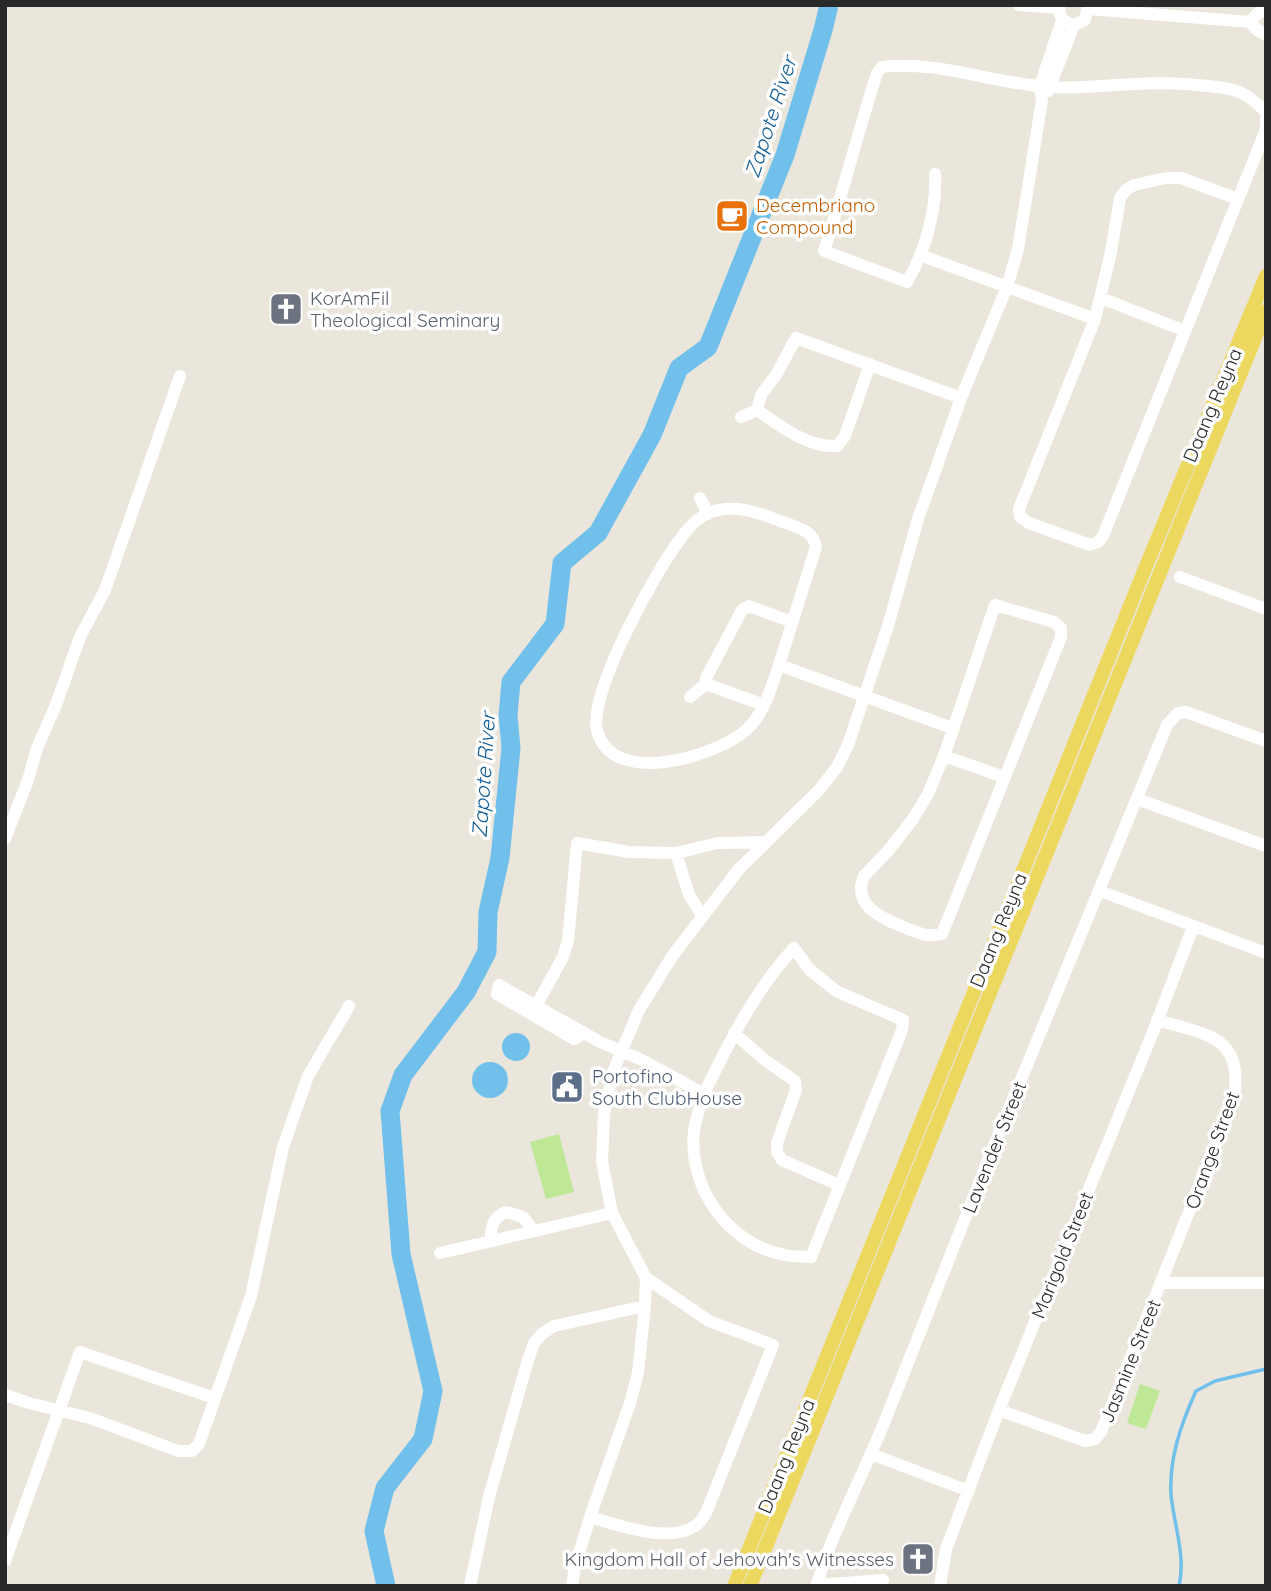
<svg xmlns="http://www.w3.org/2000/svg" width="1271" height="1591" viewBox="0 0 1271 1591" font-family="Quicksand,sans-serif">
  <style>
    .pitch { fill: #bee895 }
    .water { fill: #70c0eb }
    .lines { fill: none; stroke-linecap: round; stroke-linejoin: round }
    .stream { stroke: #70c0eb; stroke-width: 3.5 }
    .river { stroke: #70c0eb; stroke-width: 19 }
    .minor { stroke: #fff; stroke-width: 12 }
    .major { stroke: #edd85f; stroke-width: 14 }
    .labels { text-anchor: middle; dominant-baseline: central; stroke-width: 7; stroke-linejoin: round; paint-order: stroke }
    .food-label { font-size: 19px; fill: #c56008; stroke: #fff; text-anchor: start }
    .worship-label { font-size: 19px; fill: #5b616d; stroke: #fff; text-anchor: start }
    .street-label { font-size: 19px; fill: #292929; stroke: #fff }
    .service-label { font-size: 19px; fill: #4e5e75; stroke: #fff; text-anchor: start }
    .water-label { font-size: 21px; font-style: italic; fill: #105d96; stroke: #fff }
  </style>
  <rect width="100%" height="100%" fill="#ebe6db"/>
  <!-- pitch -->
  <path class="pitch" d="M 559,1134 L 574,1192 L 546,1199 L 530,1142 Z
    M 1140,1384 L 1160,1391 L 1146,1429 L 1127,1423 Z"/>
  <!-- water -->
  <path class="water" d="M502 1047a14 14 0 1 1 28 0a14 14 0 1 1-28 0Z
    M472 1080a18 18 0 1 1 36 0a18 18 0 1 1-36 0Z"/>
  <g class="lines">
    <!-- stream -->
    <path class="stream" d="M 1179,1586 C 1186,1556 1174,1525 1171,1495 C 1169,1458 1181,1424 1196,1391 L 1215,1381 L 1266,1369"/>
    <!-- river -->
    <path class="river" d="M 386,1586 L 374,1531 L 385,1488 L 423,1439 L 433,1391 L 401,1254 L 390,1111 L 403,1075 L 466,992 L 487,952 L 488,912 L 500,858 L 511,748 L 508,715 L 511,682 L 555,624 L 562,563 L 598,533 L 652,435 L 679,368 L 708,347 L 785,155 L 823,30 L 829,5"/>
    <!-- minor -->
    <path class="minor" d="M 1019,5 L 1059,8
      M 1060,5 C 1058,17 1063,22 1074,25 L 1085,20 L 1088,5
      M 1089,9 L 1250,22 L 1257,30 L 1266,35
      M 1250,22 L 1258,13 L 1266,11
      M 1048,91 L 1074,25
      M 935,174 C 937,209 925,252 907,282 L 824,251 C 843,192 858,132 877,73 L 882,67 C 938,60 994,84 1050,87 C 1078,89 1107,85 1135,84 C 1165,82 1196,84 1225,88 C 1243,91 1253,99 1266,112 L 1266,121
      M 1238,199 L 1181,178 L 1166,178 L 1134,185 L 1126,190 L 1120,198 L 1111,252 L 1095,319 L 1019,509 L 1020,517 L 1029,523 L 1090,545 L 1098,542 L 1103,536 L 1265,132 L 1266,124
      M 920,255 L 1095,319
      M 1101,298 L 1185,331
      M 870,364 L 845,436 L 837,446 C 808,448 780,426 757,410 L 761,395 L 776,375 L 796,338 L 961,398
      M 741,417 L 757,410
      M 700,498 L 708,514
      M 1180,577 L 1266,609
      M 995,605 L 1054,622 L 1061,628 L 1061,637 L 942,934 C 926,938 916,932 901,926 C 879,917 852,904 864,876 L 888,851 L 913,819 L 928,794 L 944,756 Z
      M 779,665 L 816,547 C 813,529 795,527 780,521 C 758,512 732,503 708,513 C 698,518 687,529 681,538 C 656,570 588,693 597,730 C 611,788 714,757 745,731 C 764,715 771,688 779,665 L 952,728
      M 690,697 L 706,684
      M 764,705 L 706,684 L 706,678 L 742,610 L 749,606 L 792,622
      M 944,756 L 1004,777
      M 1137,799 L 1266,846
      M 5,839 L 28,780 L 37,748 L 56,705 L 80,637 L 105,590 L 180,376
      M 676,853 L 689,895 L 702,915
      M 1100,891 L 1266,953
      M 536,1006 L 563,957 L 568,941 L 577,843 L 629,852 L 676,853 L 718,843 L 766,842
      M 584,1033 L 574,1039 L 497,994 L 499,985 L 600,1042 L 640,1059 L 704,1094 C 729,1042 755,990 794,948 L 809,969 L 836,991 L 903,1020 L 902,1030 L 811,1257 C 803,1256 793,1257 784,1255 C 728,1244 688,1188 694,1131 C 696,1118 700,1106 704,1094
      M 734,1033 L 766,1061 L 795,1081 L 796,1090 L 777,1143 L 777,1152 L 782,1160 L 839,1185
      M 491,1240 C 490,1228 494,1216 506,1212 L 523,1217 L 533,1230
      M 440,1253 L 612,1213
      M 1162,1283 L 1266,1283
      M 5,1395 L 29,1403 L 90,1418 L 178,1451 L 192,1451 L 199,1444 L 251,1296 L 283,1147 L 308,1076 L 349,1006
      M 999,1410 L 1085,1441 L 1095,1439 L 1101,1432 L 1234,1099 C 1244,1035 1207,1035 1157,1020
      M 871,1454 L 969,1491
      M 590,1517 C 617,1525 670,1544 695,1526 C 699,1524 703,1518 706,1513 L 773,1345 L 709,1321 L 646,1278
      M 5,1561 L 80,1352 L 214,1398
      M 816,1585 L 883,1580
      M 470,1586 L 489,1497 L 528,1360 L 534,1343 L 542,1334 L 554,1326 L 645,1306
      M 572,1586 L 575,1567 L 590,1517 L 630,1403 L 638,1373 L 645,1306 L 646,1278 L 612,1213 L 602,1161 L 604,1113 L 613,1072 L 639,1010 L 673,955 L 739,869 L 819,790 L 837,767 L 848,745 L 888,626 L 918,519 L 961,398 L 1007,287 L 1018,249 L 1042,100 L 1040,86 L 1062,20
      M 816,1586 L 831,1543 L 880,1433 L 997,1138 L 1167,725 L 1178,713 L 1186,712 L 1266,741
      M 940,1586 L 946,1549 L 999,1410 L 1155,1027 L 1193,927"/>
    <!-- major -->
    <path class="major" d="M 734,1586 L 1144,571 L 1266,276
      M 750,1586 L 1266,311"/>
  </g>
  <!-- icons -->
  <defs>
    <symbol id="cafe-square" viewBox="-11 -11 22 22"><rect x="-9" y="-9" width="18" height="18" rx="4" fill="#e8710a" stroke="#fff"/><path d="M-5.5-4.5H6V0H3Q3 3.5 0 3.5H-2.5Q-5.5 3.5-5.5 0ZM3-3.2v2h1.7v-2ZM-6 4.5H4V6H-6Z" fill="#fff"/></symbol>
    <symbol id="church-square" viewBox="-11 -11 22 22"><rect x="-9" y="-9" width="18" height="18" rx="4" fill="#6b7280" stroke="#fff"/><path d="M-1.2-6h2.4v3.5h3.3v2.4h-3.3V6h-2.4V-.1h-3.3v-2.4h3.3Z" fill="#fff"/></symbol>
    <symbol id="civic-square" viewBox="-11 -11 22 22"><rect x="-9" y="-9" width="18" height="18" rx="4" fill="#5c6f8a" stroke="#fff"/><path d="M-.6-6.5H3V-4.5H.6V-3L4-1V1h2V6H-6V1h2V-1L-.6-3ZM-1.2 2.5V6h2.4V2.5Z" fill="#fff"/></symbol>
  </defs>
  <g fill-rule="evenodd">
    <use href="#cafe-square" x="713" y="197" width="38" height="38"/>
    <use href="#church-square" x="267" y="290" width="38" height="38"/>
    <use href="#civic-square" x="548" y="1068" width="38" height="38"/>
    <use href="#church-square" x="899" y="1540" width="38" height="38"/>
  </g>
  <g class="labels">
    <!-- food labels -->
    <g class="food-label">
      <text x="756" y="205">Decembriano<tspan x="756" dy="22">Compound</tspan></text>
    </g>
    <!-- worship labels -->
    <g class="worship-label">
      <text x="310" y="298">KorAmFil<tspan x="310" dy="22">Theological Seminary</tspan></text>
      <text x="894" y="1559" text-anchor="end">Kingdom Hall of Jehovah's Witnesses</text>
    </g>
    <!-- street labels -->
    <g class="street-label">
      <text transform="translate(1212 405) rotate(-67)">Daang Reyna</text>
      <text transform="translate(998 930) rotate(-68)">Daang Reyna</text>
      <text transform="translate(994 1147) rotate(-68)">Lavender Street</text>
      <text transform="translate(1212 1150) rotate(-70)">Orange Street</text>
      <text transform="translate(1062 1255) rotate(-68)">Marigold Street</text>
      <text transform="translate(1130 1361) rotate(-68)">Jasmine Street</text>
      <text transform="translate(786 1456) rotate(-68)">Daang Reyna</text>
    </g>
    <!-- service labels -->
    <g class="service-label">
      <text x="592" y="1076">Portofino<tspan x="592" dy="22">South ClubHouse</tspan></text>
    </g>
    <!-- water labels -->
    <g class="water-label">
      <text transform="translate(770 117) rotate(-72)">Zapote River</text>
      <text transform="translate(483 775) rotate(-86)">Zapote River</text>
    </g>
  </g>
  <!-- border -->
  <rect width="1271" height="1591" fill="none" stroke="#292929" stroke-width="14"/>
</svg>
